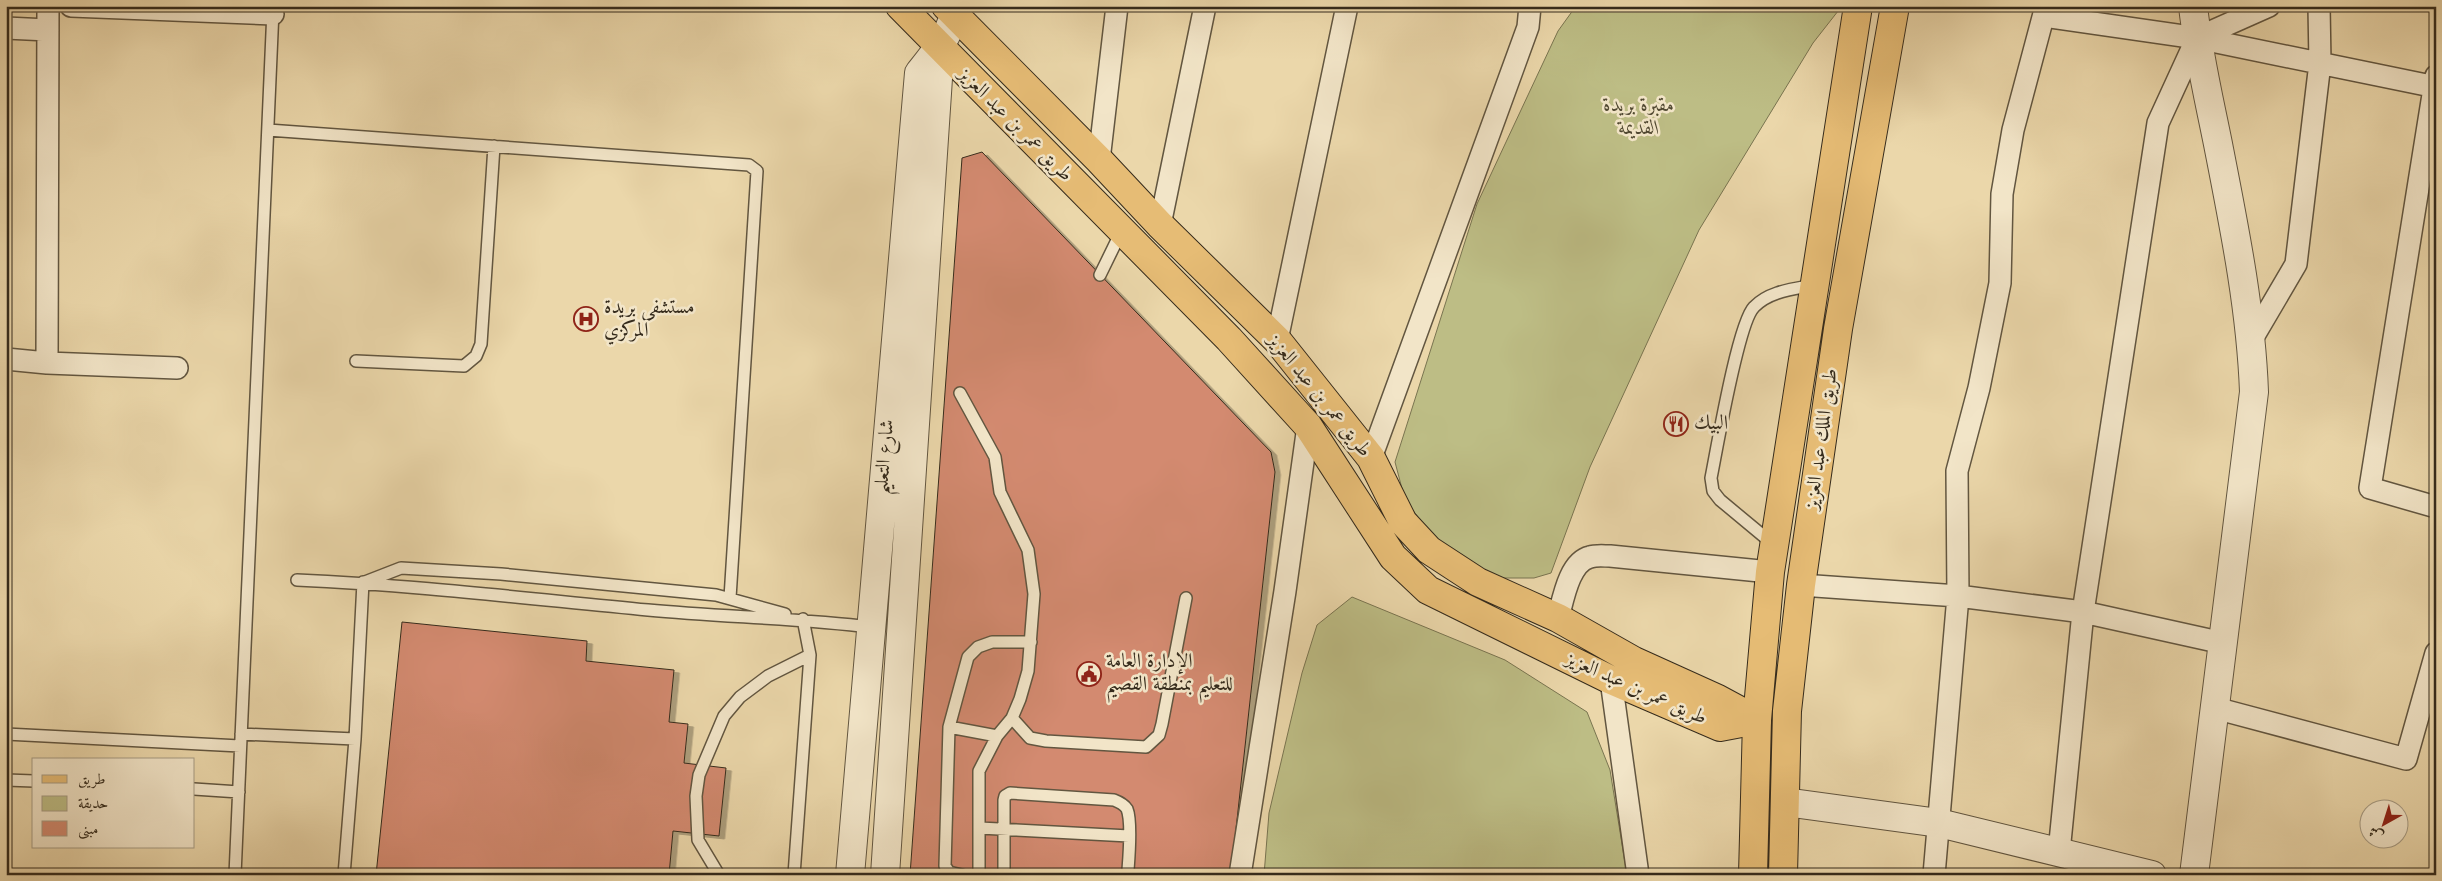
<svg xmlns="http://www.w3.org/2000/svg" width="2442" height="881" viewBox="0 0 2442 881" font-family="'Old Standard TT',Amiri,serif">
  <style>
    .green { fill: #bdbd85; stroke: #797450 }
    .building { fill: #d38a70; stroke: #352b1c; filter: url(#shadow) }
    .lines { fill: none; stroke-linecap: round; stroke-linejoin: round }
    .service-casing { stroke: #625640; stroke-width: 14 }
    .minor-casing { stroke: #625640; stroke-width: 24 }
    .tertiary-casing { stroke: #625640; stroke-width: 30 }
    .primary-casing { stroke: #352b1c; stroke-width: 30 }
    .trunk-casing { stroke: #352b1c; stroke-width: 30 }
    .service { stroke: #f2e5c8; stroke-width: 11 }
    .minor { stroke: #f2e5c8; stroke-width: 21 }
    .tertiary { stroke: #f2e5c8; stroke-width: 28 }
    .primary { stroke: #e6bc75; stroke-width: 28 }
    .trunk { stroke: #e6bc75; stroke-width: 28 }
    .labels { text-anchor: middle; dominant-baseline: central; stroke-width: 5; stroke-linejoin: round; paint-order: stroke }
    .park-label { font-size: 20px; font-style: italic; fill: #504831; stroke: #f2e5c8 }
    .street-label { font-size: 20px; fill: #352b1c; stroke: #f2e5c8 }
    .poi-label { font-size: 20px; fill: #352b1c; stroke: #f2e5c8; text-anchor: start }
  </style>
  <defs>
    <filter id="shadow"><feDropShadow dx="5.5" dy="3" stdDeviation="0" flood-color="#0004"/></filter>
  </defs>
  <rect width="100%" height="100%" fill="#ebd7aa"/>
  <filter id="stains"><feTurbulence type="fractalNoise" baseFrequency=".004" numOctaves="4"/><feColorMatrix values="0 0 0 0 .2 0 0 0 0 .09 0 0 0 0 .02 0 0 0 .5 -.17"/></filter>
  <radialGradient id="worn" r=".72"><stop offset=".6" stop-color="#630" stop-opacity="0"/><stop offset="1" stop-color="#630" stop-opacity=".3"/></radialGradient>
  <!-- green -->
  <path class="green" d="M 1576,6 L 1842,6 L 1813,43 L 1699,230 L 1590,467 L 1551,573 L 1534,578 L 1488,578 L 1441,547 L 1405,500 L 1395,462 L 1477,204 L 1558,31 Z
    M 1352,597 L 1505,660 L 1587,712 L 1610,770 L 1627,875 L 1264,875 L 1269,813 L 1302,673 L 1317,625 Z"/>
  <!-- building -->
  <path class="building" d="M 982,152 L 1271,452 L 1275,472 L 1231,875 L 910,875 L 962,158 Z
    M 402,622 L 587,641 L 586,661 L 674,670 L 669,722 L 688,724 L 684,763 L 726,768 L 719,836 L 673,831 L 669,875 L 376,875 Z"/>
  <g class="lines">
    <defs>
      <path id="service" d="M 268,130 L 749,165 L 757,171 L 730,598
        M 1100,275 L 1121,232
        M 356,361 L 464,366 L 476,356 L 481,344 L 494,146
        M 960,393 L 995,457 L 1000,492 L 1028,550 L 1034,594 L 1028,671 L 1020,699 L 1012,718 L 997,736 L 979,771 L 979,875
        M 1773,544 L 1720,500 L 1713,491 L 1711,478 C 1717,448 1738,323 1754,307 C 1769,291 1794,289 1814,285
        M 297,580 C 414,585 531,599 648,610 C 722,617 797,618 871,627
        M 365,582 L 401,568 L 501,574 L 716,595 L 785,614
        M 1012,718 L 1030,738 L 1046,741 L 1146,747 L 1159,735 L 1162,724 L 1186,598
        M 949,727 L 968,657 L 978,647 L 992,642 L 1031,642
        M 6,734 L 240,746
        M 241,734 L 355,739
        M 6,780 L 34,781
        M 194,789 L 239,792
        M 980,828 L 1129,836
        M 235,875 L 273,10
        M 344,875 L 355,739 L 363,582
        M 719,875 L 698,840 L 696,796 L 699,775 L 724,716 L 740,697 L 768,676 L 810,655
        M 794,875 L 810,655 L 803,619
        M 962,875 L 949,872 L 945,866 L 949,727 L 997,736
        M 1004,875 L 1004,800 L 1005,796 L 1010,793 L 1114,800 C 1119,802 1124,804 1127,809 C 1132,821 1129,857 1128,870 L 1126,875"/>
      <path id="minor" d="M 71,6 L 273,14
        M 2044,16 L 2197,38 L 2436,87
        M 6,28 L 48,30
        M 2436,76 L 2370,488 L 2436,507
        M 1099,160 L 1117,6
        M 1160,225 L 1205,6
        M 2252,339 L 2296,264 L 2320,63 L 2319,6
        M 1277,340 L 1347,6
        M 6,359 L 47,363 L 177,368
        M 47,363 L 48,6
        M 1371,458 L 1528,27 L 1530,6
        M 1801,585 L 1958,596 L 2083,612 L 2223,643
        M 1558,618 C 1563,600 1569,562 1590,557 C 1596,555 1604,556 1610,556 L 1770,572
        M 1611,680 L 1638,875
        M 2215,708 L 2406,759 L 2436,653
        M 2059,852 L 2083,612 L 2158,123 L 2197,38 L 2269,6
        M 1240,875 L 1285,591 L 1308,426
        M 1934,875 L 1958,596 L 1957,471 L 1979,388 L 2000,283 L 2002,194 L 2013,130 L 2046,6"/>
      <path id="tertiary" d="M 2193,6 C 2198,53 2209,99 2218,144 C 2234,226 2251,309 2254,392 L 2194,875
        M 1785,802 L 1939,823 L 2152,875
        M 850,875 L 919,73 C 935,53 952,33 956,6
        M 885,875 L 940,48"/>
      <path id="primary" d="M 900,6 L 1229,339 L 1308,426 L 1393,557 L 1428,590 L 1611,680 L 1720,727 L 1757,720
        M 946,6 L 1099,160 L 1160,225 L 1277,340 L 1371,458 L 1403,522 L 1429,550 L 1478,582 L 1558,618 L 1634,661 L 1718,699 L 1757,720"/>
      <path id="trunk" d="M 1753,875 L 1757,720 L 1770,572 L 1858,6
        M 1783,875 L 1787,711 L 1801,585 L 1838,329 L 1895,6"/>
    </defs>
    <!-- service casing -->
    <use href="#service" class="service-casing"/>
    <!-- minor casing -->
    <use href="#minor" class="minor-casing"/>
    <!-- tertiary casing -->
    <use href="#tertiary" class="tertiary-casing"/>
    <!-- primary casing -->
    <use href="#primary" class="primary-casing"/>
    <!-- trunk casing -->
    <use href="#trunk" class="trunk-casing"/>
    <!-- service -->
    <use href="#service" class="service"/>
    <!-- minor -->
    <use href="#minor" class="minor"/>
    <!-- tertiary -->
    <use href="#tertiary" class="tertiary"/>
    <!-- primary -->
    <use href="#primary" class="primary"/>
    <!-- trunk -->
    <use href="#trunk" class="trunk"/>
  </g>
  <!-- icons -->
  <defs>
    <symbol id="hospital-ring" viewBox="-11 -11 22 22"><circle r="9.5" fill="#f2e5c8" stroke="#8f2418" stroke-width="1.5"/><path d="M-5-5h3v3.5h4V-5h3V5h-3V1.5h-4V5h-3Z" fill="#8f2418"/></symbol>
    <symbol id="restaurant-ring" viewBox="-11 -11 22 22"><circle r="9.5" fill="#f2e5c8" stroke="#8f2418" stroke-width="1.5"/><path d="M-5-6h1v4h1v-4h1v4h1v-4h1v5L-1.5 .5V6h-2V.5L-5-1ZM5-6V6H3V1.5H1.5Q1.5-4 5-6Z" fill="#8f2418"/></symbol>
    <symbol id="civic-ring" viewBox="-11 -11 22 22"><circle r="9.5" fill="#f2e5c8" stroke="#8f2418" stroke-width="1.5"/><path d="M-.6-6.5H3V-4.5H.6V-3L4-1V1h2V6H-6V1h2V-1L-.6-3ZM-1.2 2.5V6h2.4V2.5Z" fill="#8f2418"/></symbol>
  </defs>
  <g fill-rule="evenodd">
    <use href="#hospital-ring" x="572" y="305" width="28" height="28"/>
    <use href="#restaurant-ring" x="1662" y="410" width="28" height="28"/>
    <use href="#civic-ring" x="1075" y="660" width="28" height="28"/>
  </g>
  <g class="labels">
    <!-- park labels -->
    <g class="park-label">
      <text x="1639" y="106">مقبرة بريدة<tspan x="1639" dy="23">القديمة</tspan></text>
    </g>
    <!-- street labels -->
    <g class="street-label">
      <text transform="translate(1015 125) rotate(45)">طريق عمر بن عبد العزيز</text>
      <text transform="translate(1319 396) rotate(51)">طريق عمر بن عبد العزيز</text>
      <text transform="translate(1822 439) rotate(-82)">طريق الملك عبد العزيز</text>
      <text transform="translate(885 457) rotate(-85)">شارع التعليم</text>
      <text transform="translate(1636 689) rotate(24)">طريق عمر بن عبد العزيز</text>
    </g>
    <!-- poi labels -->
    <g class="poi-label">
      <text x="604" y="308">مستشفى بريدة<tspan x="604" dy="23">المركزي</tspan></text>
      <text x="1694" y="424">البيك</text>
      <text x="1106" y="662">الإدارة العامة<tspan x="1106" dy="23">للتعليم بمنطقة القصيم</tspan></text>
    </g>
  </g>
  <!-- margin -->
  <rect width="2442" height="881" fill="none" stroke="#ebd7aa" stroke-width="25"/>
  <rect x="8" y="8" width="2427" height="866" fill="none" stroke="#352b1c" stroke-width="2.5"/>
  <rect x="12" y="12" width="2417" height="856" fill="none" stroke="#352b1c"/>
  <!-- legend -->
  <rect x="32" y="758" width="162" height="90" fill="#f2e5c8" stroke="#a69b83"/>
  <rect x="42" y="775" width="25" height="8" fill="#e6bc75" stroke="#a69b83"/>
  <text x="78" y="784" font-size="15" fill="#352b1c">طريق</text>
  <rect x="42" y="796" width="25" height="15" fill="#bdbd85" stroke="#a69b83"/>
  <text x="78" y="808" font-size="15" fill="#352b1c">حديقة</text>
  <rect x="42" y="821" width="25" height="15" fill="#d38a70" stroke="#a69b83"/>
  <text x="78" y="834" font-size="15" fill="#352b1c">مبنى</text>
  <!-- north arrow -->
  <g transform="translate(2384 824) rotate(219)"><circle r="24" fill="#f2e5c8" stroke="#a69b83"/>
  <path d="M0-4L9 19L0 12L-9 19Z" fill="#8f2418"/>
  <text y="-8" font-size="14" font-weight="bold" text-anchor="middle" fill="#352b1c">ش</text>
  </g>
  <rect width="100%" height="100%" filter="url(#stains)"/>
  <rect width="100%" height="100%" fill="url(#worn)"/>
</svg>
